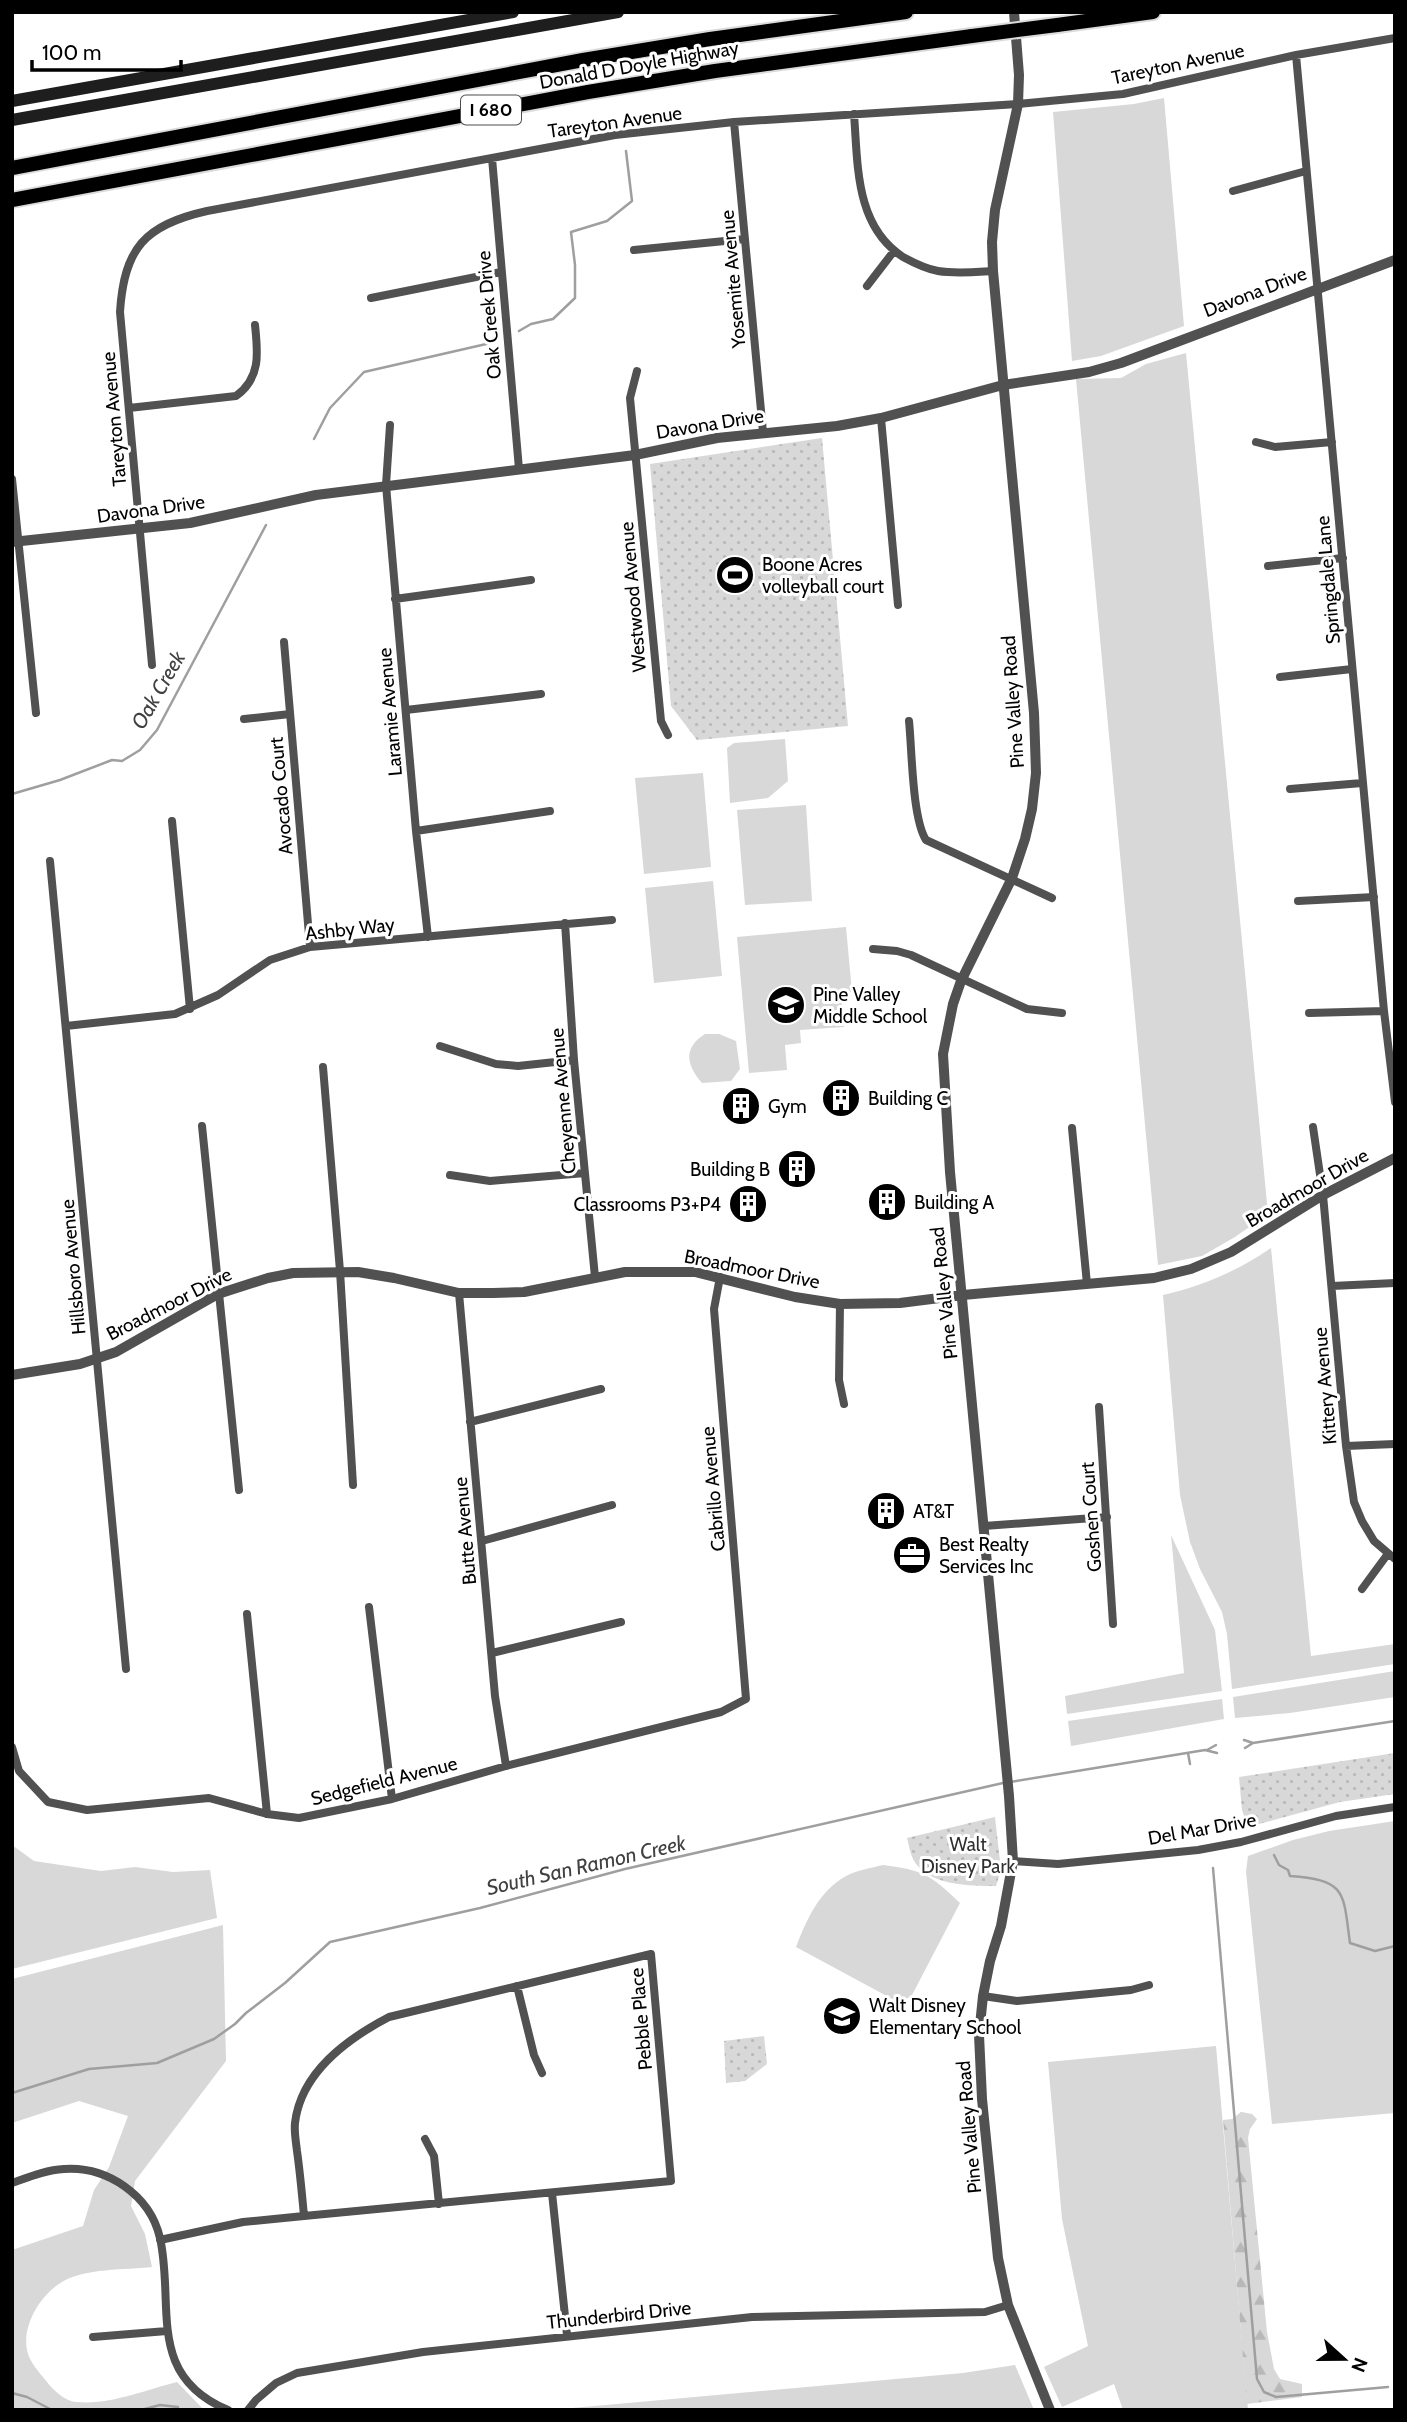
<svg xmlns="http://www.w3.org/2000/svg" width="1407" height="2422" viewBox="0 0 1407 2422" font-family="Cabin,sans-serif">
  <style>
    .grass { fill: #d8d8d8 }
    .forest { fill: url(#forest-firs) }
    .park { fill: url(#park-dots) }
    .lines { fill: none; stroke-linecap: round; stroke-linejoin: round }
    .stream { stroke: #9f9f9f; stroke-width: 2.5 }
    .motorway-casing { stroke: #dbdbdb; stroke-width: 18 }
    .minor { stroke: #515151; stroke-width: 8 }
    .tertiary { stroke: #515151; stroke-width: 10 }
    .secondary { stroke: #1e1e1e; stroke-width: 12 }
    .motorway { stroke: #000; stroke-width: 14 }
    .motorway-bridge-casing { stroke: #dbdbdb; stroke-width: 18; stroke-linecap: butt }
    .motorway-bridge { stroke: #000; stroke-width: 14 }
    .labels { text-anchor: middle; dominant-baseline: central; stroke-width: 6; stroke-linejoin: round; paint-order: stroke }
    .shield { fill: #fff; stroke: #4c4c4c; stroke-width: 2 }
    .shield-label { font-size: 18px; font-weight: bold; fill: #000 }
    .street-label { font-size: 19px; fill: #000; stroke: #fff }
    .poi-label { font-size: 19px; fill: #000; stroke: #fff; text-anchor: start }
    .park-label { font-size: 19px; fill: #2f2f2f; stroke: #fff }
    .water-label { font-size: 21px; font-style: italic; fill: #404040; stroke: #fff }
  </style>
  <defs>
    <pattern id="forest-firs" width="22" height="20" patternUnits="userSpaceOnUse" patternTransform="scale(1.75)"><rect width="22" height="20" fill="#d8d8d8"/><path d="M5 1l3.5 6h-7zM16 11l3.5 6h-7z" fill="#b8b8b8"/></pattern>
    <pattern id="park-dots" width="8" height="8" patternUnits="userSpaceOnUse" patternTransform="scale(1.75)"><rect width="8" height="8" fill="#d8d8d8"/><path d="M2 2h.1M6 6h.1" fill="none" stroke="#b8b8b8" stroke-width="1.8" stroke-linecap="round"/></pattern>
  </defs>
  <rect width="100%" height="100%" fill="#fff"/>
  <!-- grass -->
  <path class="grass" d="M 1164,98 L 1184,326 L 1101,356 L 1072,361 L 1053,112 L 1134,104 Z
    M 1186,353 L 1268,1214 L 1235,1237 L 1202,1256 L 1158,1265 L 1076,379 L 1121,378 L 1146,364 Z
    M 785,739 L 788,781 L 768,798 L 730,803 L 727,748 L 734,743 Z
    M 703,773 L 711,867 L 644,874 L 635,778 Z
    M 806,805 L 812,901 L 745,905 L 737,810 Z
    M 713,881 L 722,976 L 654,983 L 645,888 Z
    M 846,927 L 852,992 L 841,993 L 844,1027 L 800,1030 L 801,1043 L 785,1045 L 787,1070 L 749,1073 L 737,937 Z
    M 705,1034 L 719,1034 L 736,1041 L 740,1069 L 731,1081 L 702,1083 C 686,1064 683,1048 705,1034 Z
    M 1271,1248 L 1311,1656 L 1395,1644 L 1395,1664 L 1232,1689 L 1227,1634 L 1222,1612 L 1200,1569 L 1190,1542 L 1180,1495 L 1163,1295 C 1203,1286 1237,1271 1271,1248 Z
    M 1171,1535 L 1215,1630 L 1222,1691 L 1067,1714 L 1065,1696 L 1184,1673 Z
    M 1395,1671 L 1395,1697 L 1290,1713 L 1235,1718 L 1233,1697 Z
    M 1222,1699 L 1224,1719 L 1071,1746 L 1068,1721 Z
    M 1395,1821 L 1395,2113 L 1272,2124 L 1246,1872 L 1248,1856 L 1293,1840 L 1329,1831 Z
    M 12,1845 L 34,1861 L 101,1871 L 135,1867 L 173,1872 L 210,1870 L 217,1918 L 12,1969 Z
    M 883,1865 C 923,1870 931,1875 960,1903 L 911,1997 L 896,2001 L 796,1947 C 807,1919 819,1891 846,1876 C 857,1870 871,1868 883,1865 Z
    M 223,1925 L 226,2061 L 135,2181 L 131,2206 L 145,2234 L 152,2267 C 126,2270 84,2268 62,2282 C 41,2294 22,2325 27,2350 C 29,2362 40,2373 47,2382 C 53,2390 66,2402 77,2402 C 110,2405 145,2390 177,2382 L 204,2410 L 12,2410 L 12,2250 L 83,2226 L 94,2190 L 109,2167 L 128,2116 L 79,2101 L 12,2123 L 12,1979 Z
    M 1216,2046 L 1248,2410 L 1123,2410 L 1114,2384 L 1062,2407 L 1044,2367 L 1088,2346 L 1062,2219 L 1048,2062 Z
    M 1015,2365 L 1034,2410 L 550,2410 L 963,2373 Z"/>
  <!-- forest -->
  <path class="forest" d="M 1241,2112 L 1252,2114 L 1257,2119 L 1250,2129 L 1248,2138 L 1267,2332 L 1274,2369 L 1280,2379 L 1302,2384 L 1302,2397 L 1247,2404 L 1223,2120 L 1232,2119 Z"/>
  <!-- park -->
  <path class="park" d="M 822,438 L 848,726 L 697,740 L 671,706 L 650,464 Z
    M 1395,1753 L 1395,1794 L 1340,1802 L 1248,1827 L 1242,1810 L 1239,1777 Z
    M 995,1817 L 1001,1870 L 996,1886 C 971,1886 927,1886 913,1859 C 910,1853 909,1845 907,1838 Z
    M 764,2036 L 767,2064 L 745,2081 L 726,2083 L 724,2041 Z"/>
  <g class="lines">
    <!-- stream -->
    <path class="stream" d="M 519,331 L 531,324 L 553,319 L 575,298 L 575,265 L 571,232 L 607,221 L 632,201 L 626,151
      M 314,439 L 330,408 L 364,372 L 495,342
      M 12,794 L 60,780 L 112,760 L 122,761 L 140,750 L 157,730 L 266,525
      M 1244,1740 L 1253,1743
      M 1245,1748 L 1253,1743 L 1395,1721
      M 1207,1750 L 1216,1745
      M 1188,1753 L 1190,1764
      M 1010,1782 L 1205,1750 L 1217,1753
      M 1274,1855 L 1279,1865 L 1288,1870 L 1290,1876 C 1347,1880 1343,1892 1350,1943 L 1375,1951 L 1395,1946
      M 1213,1868 L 1257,2379 L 1264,2392 L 1276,2397 L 1388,2387
      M 12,2093 L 89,2069 L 157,2063 L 214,2039 L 235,2024 L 246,2013 L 285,1983 L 330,1942 L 480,1908 L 625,1869 L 1003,1783
      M 12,2393 L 27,2397 L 52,2410
      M 141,2410 L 160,2405 L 178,2407"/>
    <defs>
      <path id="motorway" d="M 1057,25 L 1153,12
        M 12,168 L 583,60 L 710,39 L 906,12
        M 12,200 L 588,92 L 715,71 L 972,36"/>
    </defs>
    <!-- motorway casing -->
    <use href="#motorway" class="motorway-casing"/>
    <!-- minor -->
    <path class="minor" d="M 1296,55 L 1384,1011 L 1395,1102
      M 854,114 C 858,165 855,226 903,257 C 914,263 926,269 938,271 C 956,274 975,272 993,271
      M 734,122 L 763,432
      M 492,158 L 519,469
      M 1233,191 L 1306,171
      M 634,250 L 745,239
      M 867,286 L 894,251
      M 371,298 L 501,272
      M 637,371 L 630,398 L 661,721 L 668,735
      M 129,408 L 236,396 C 261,378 258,353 255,325
      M 881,418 L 898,605
      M 390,425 L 386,485 L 416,831 L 428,937
      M 1256,442 L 1275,447 L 1332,442
      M 12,479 L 36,713
      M 1268,566 L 1343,558
      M 395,599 L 531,580
      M 284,642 L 310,947
      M 152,665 L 120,312 C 124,248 145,225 207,211 L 615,135 L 734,122 L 1018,104 L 1123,94 L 1296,55 L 1395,38
      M 1280,677 L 1352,669
      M 406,710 L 541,694
      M 244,719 L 290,714
      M 909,721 C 912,749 912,818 926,840 L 1052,898
      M 1290,789 L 1362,783
      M 172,821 L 190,1009
      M 416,831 L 550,811
      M 50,861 L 126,1669
      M 1298,901 L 1374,897
      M 565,923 L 574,1060 L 595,1277
      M 873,949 L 897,951 L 911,955 L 1027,1009 L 1062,1013
      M 1309,1013 L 1384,1011
      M 66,1026 L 175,1014 L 218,995 L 270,960 L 310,947 L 612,920
      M 440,1046 L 496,1064 L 518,1066 L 574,1060
      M 323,1067 L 340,1271 L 353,1485
      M 202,1126 L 239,1490
      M 1313,1127 L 1323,1195 L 1346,1446 L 1354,1502 L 1362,1521 L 1374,1541 L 1395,1559
      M 1072,1128 L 1087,1284
      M 450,1175 L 490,1181 L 585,1173
      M 1332,1286 L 1395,1283
      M 459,1293 L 495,1696 L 506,1766
      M 840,1304 L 839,1380 L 844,1404
      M 1099,1407 L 1113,1624
      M 470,1422 L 601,1389
      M 1346,1446 L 1395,1444
      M 984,1526 L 1107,1517
      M 482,1541 L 612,1505
      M 1362,1589 L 1387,1555
      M 369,1607 L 392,1799
      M 247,1614 L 267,1814
      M 492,1653 L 621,1622
      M 12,1747 L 19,1771 L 48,1802 L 87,1810 L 209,1798 L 267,1814 L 299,1818 L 392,1799 L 506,1766 L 721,1712 L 746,1699 L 714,1309 L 720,1277
      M 1013,1861 L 1058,1864 L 1198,1850 L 1241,1842 L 1336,1816 L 1395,1807
      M 517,1986 L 534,2055 L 542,2073
      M 983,1996 L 1017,2001 L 1131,1990 L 1149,1985
      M 425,2139 L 434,2156 L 439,2204
      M 12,2183 C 29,2177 46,2170 64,2169 C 107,2166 150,2195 160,2238 C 175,2305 145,2375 228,2410
      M 552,2193 L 567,2335
      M 160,2240 L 243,2222 L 304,2216 C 302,2194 300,2172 297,2151 C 296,2142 294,2132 295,2123 C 301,2072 347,2039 389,2017 L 651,1954 L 671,2181 L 304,2216
      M 93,2337 L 167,2331
      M 248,2410 L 256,2400 L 276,2383 L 297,2373 L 423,2352 L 752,2317 L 985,2312 L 1008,2305"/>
    <!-- tertiary -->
    <path class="tertiary" d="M 1014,12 L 1019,75 L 1018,104 L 995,210 L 992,242 L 993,271 L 1034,713 L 1036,773 L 1032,809 L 1025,839 L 1012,878 L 961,981 L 953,1004 L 943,1054 L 950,1172 L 1009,1796 L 1013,1861 L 1001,1926 L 990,1961 L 983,1996 L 979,2035 L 982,2099 L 998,2258 L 1008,2305 L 1050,2410
      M 12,542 L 190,523 L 316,495 L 635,455 L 717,438 L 837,426 L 881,418 L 1003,385 L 1089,372 L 1121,363 L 1395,260
      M 12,1375 L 80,1364 L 116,1352 L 218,1294 L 268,1278 L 293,1273 L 358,1272 L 394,1278 L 459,1293 L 493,1293 L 524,1292 L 625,1272 L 695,1272 L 795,1297 L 840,1304 L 900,1303 L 963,1295 L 1154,1278 L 1191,1269 L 1231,1252 L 1323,1195 L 1395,1158"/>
    <!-- secondary -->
    <path class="secondary" d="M 12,101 L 513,12
      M 12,120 L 618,12"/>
    <!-- motorway -->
    <use href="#motorway" class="motorway"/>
    <defs>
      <path id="motorway-bridge" d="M 972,36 L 1057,25"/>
    </defs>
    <!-- motorway-bridge casing -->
    <use href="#motorway-bridge" class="motorway-bridge-casing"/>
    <!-- motorway-bridge -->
    <use href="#motorway-bridge" class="motorway-bridge"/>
  </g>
  <!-- icons -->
  <defs>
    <symbol id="stadium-disc" viewBox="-11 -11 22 22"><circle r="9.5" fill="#000" stroke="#fff"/><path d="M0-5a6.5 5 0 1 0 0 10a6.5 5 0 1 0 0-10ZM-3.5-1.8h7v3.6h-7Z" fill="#fff"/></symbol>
    <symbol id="school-disc" viewBox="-11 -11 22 22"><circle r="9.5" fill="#000" stroke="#fff"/><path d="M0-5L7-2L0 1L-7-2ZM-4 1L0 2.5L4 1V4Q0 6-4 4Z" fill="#fff"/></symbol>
    <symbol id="building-disc" viewBox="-11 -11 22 22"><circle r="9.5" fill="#000" stroke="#fff"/><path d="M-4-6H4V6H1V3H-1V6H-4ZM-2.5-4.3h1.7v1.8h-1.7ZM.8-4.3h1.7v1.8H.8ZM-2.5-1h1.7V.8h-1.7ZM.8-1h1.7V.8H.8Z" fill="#fff"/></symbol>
    <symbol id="office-disc" viewBox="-11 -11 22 22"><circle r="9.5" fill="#000" stroke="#fff"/><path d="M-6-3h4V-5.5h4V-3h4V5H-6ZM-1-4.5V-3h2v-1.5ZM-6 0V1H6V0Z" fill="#fff"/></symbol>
  </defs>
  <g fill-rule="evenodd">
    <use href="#stadium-disc" x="713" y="553" width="44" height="44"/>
    <use href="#school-disc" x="764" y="983" width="44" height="44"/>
    <use href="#building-disc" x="819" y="1076" width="44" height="44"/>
    <use href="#building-disc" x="719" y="1084" width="44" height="44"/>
    <use href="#building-disc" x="775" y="1147" width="44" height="44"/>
    <use href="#building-disc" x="865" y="1180" width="44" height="44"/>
    <use href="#building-disc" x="726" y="1182" width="44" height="44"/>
    <use href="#building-disc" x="864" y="1489" width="44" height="44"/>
    <use href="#office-disc" x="890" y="1533" width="44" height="44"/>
    <use href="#school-disc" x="820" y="1994" width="44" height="44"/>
  </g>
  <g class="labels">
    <!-- shield labels -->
    <rect class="shield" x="461" y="95.5" width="60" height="29" rx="5"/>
    <g class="shield-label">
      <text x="491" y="110">I 680</text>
    </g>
    <!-- street labels -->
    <g class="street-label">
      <text transform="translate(1178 64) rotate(-12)">Tareyton Avenue</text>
      <text transform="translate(639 65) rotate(-10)">Donald D Doyle Highway</text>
      <text transform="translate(615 122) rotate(-8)">Tareyton Avenue</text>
      <text transform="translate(733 279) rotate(-95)">Yosemite Avenue</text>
      <text transform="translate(1255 292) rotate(-21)">Davona Drive</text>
      <text transform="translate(489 315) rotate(-95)">Oak Creek Drive</text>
      <text transform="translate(114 419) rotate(-95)">Tareyton Avenue</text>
      <text transform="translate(710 424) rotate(-9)">Davona Drive</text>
      <text transform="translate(151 509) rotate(-8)">Davona Drive</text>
      <text transform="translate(1328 580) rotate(-95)">Springdale Lane</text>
      <text transform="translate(633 597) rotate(-95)">Westwood Avenue</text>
      <text transform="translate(1013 702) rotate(-94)">Pine Valley Road</text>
      <text transform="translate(390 712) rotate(-95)">Laramie Avenue</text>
      <text transform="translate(281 796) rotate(-95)">Avocado Court</text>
      <text transform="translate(350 929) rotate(-6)">Ashby Way</text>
      <text transform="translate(563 1101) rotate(-95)">Cheyenne Avenue</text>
      <text transform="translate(1307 1188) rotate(-30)">Broadmoor Drive</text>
      <text transform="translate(73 1267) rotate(-95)">Hillsboro Avenue</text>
      <text transform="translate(752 1269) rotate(11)">Broadmoor Drive</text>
      <text transform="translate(944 1293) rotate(-96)">Pine Valley Road</text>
      <text transform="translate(169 1304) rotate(-27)">Broadmoor Drive</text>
      <text transform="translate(1325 1386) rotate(-95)">Kittery Avenue</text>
      <text transform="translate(713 1489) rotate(-95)">Cabrillo Avenue</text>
      <text transform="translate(1091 1517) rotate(-94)">Goshen Court</text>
      <text transform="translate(465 1531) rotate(-95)">Butte Avenue</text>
      <text transform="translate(384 1781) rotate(-14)">Sedgefield Avenue</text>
      <text transform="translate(1202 1829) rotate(-10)">Del Mar Drive</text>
      <text transform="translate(641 2019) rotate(-95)">Pebble Place</text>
      <text transform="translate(969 2127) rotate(-95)">Pine Valley Road</text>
      <text transform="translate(619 2315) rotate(-6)">Thunderbird Drive</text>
    </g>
    <!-- poi labels -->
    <g class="poi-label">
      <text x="762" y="564">Boone Acres<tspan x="762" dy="22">volleyball court</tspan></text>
      <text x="813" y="994">Pine Valley<tspan x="813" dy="22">Middle School</tspan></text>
      <text x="868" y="1098">Building C</text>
      <text x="768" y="1106">Gym</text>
      <text x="770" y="1169" text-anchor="end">Building B</text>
      <text x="914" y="1202">Building A</text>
      <text x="721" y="1204" text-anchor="end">Classrooms P3+P4</text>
      <text x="913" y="1511">AT&amp;T</text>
      <text x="939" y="1544">Best Realty<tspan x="939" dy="22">Services Inc</tspan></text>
      <text x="869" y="2005">Walt Disney<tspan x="869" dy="22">Elementary School</tspan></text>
    </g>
    <!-- park labels -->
    <g class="park-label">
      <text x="968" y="1844">Walt<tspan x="968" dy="22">Disney Park</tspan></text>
    </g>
    <!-- water labels -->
    <g class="water-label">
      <text transform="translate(158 690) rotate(-60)">Oak Creek</text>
      <text transform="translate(586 1865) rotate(-13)">South San Ramon Creek</text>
    </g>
  </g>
  <!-- border -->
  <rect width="1407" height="2422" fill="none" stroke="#000000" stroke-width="28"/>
  <!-- north arrow -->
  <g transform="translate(1344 2359) rotate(111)" stroke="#ffffff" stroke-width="5" paint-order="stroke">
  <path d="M0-5L12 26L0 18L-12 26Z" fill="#000000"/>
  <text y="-10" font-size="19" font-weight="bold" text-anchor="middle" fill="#000000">N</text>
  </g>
  <!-- scale -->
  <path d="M32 60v10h149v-10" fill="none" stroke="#000000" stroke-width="3.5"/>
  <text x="42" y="60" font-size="21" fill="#000000" stroke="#ffffff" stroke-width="5" paint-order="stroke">100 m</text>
</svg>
